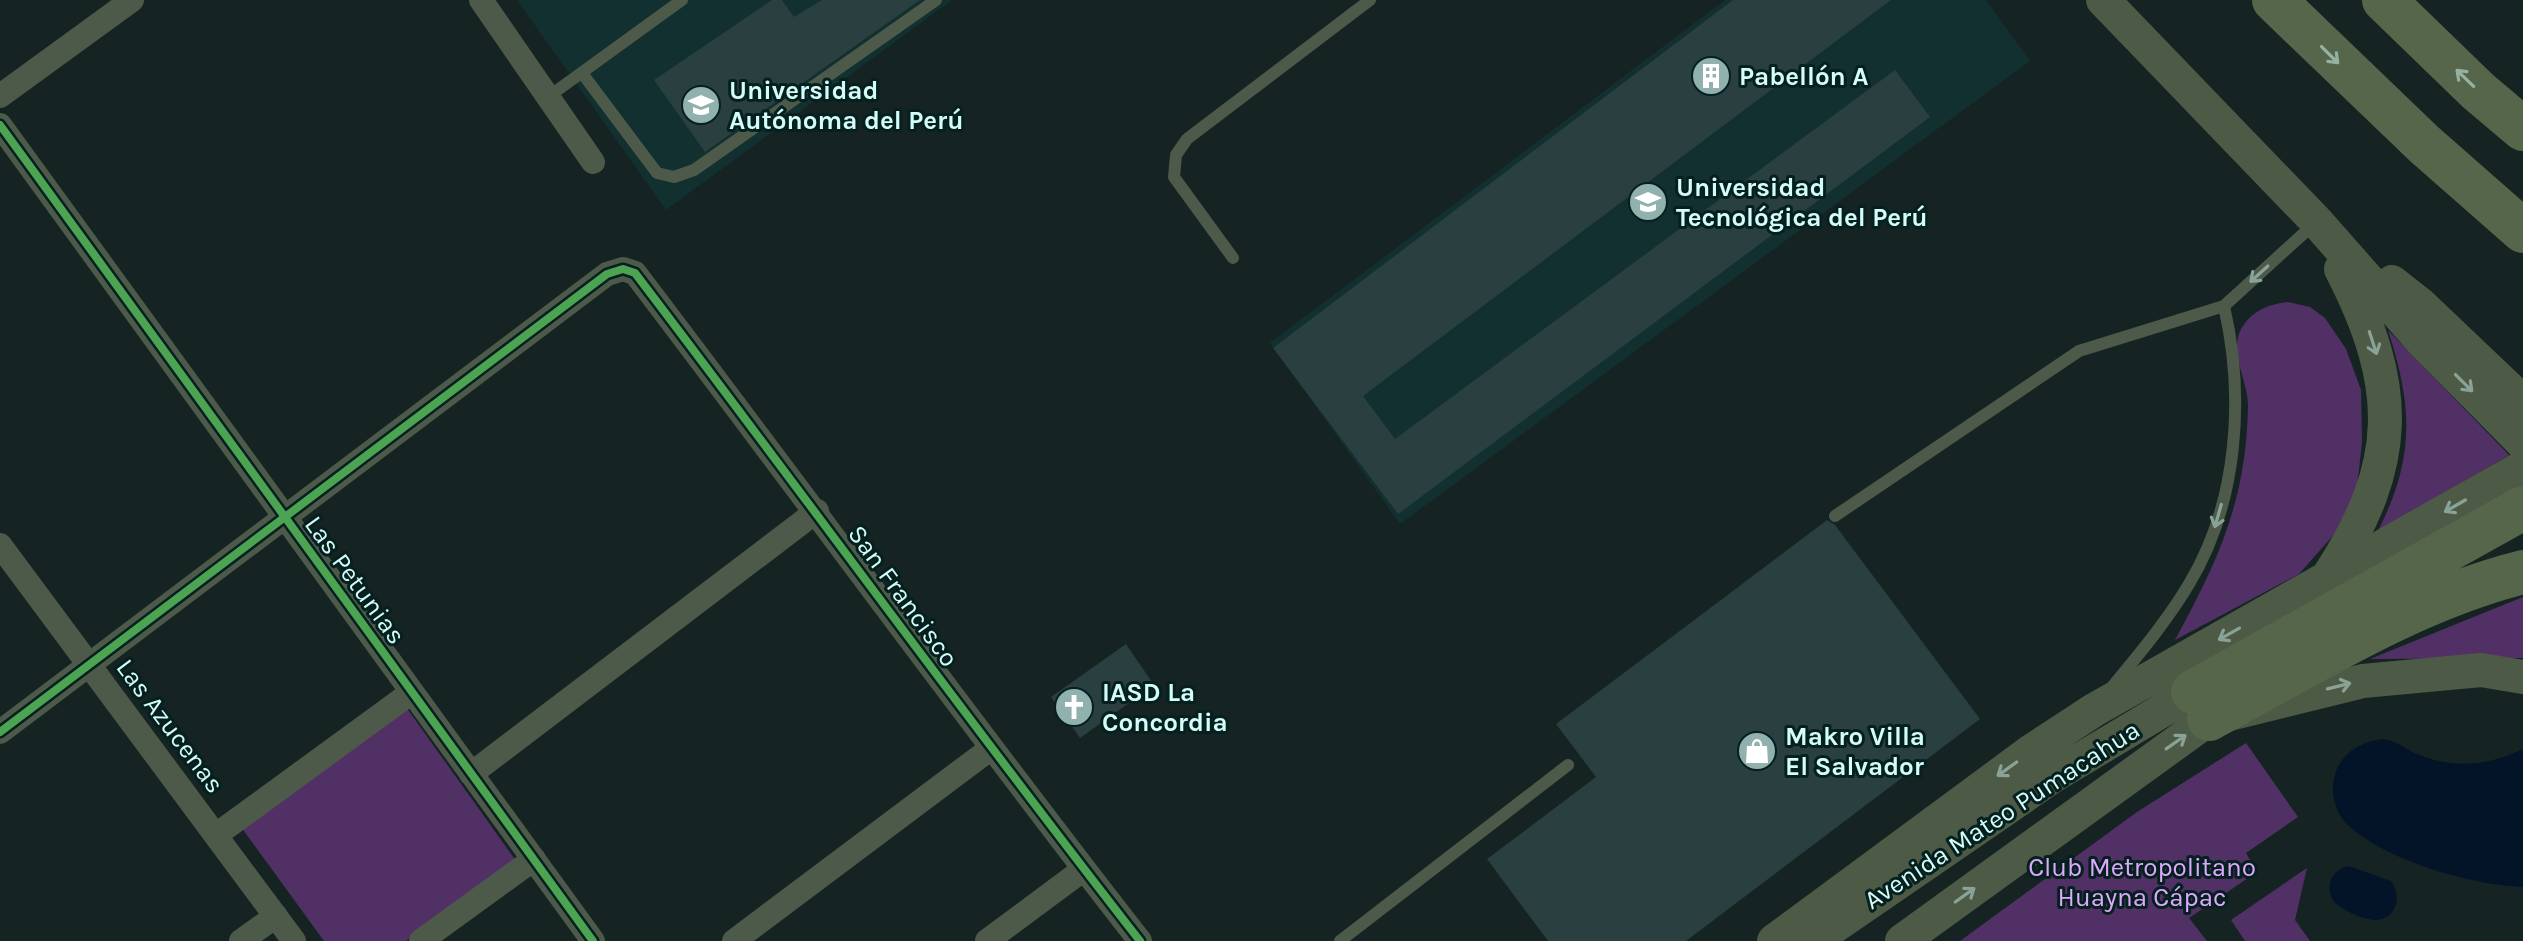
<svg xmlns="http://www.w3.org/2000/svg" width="2523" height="941" viewBox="0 0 2523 941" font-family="Karla,sans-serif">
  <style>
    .built { fill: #12302f }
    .green { fill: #513165 }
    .water { fill: #031428 }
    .building { fill: #2a3f3f }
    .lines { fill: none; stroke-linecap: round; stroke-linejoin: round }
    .service { stroke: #4d5a4a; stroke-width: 12 }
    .minor { stroke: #4d5a4a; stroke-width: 24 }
    .secondary { stroke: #4d5a46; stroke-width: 34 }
    .motorway { stroke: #56664b; stroke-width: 44 }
    .cycleway-casing { stroke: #05201f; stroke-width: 13 }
    .cycleway { stroke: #4ca352; stroke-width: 8 }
    .oneway { stroke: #95b2a2 }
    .oneway2 { stroke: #8aa399 }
    .oneway3 { stroke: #8aa397 }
    .labels { text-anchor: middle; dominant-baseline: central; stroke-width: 6; stroke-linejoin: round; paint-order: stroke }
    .poi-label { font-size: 26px; font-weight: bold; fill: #d4fdfa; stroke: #05201f; text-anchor: start }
    .street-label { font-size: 26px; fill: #d4fdfa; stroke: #05201f }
    .park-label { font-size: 26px; fill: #dea8fe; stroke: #05201f }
  </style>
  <rect width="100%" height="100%" fill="#152423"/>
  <!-- built -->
  <path class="built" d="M 517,0 L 952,0 L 666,210 Z
    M 1725,0 L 1986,0 L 2030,61 L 1400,524 L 1270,343 Z"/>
  <!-- green -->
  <path class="green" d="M 2288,302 L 2310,307 L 2325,318 L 2346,349 L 2361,390 L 2362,442 L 2357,488 L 2338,530 L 2299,574 L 2175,640 C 2219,559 2246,501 2248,407 C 2249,384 2231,357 2239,334 C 2247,313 2267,304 2288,302 Z
    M 2388,330 L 2509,455 L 2378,531 C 2415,457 2413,408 2388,330 Z
    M 2523,597 L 2523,658 L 2370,659 Z
    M 406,707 L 516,861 L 406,941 L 324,941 L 241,827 Z
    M 2246,743 L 2298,817 L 2246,853 L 2257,872 L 2189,918 L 2207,941 L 1960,941 L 2137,812 Z
    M 2307,868 L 2295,920 L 2310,941 L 2245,941 L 2231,920 Z"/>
  <!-- water -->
  <path class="water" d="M 2382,739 C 2397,741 2404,748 2417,754 C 2453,769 2488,766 2523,749 L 2523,887 C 2472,885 2387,861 2349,826 C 2334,813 2330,792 2335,774 C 2342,752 2361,742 2382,739 Z
    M 2349,866 L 2391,881 C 2402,896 2397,919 2376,920 C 2363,920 2343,910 2334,902 C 2324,885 2331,870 2349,866 Z"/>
  <!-- building -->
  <path class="building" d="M 772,0 L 782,0 L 794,17 L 822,0 L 920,0 L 705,152 L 654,80 Z
    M 1733,0 L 1891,0 L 1363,396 L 1395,439 L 1895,70 L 1930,117 L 1398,514 L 1273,348 Z
    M 1827,520 L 1835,525 L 1980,719 L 1686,941 L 1548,941 L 1487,859 L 1596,777 L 1556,724 Z
    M 1126,644 L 1154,685 L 1080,738 L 1051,697 Z"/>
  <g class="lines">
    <!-- service -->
    <path class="service" d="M 582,73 L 657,173 L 674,177 L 694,170 L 936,0
      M 548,97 L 682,0
      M 1233,258 L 1174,177 L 1176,155 L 1187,139 L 1370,0
      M 1835,516 L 2079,351 L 2224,306
      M 2112,687 C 2139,654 2167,621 2189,584 C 2238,503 2245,397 2224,306 L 2314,224
      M 1340,941 L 1568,765"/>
    <!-- minor -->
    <path class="minor" d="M 481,0 L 593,162
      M 0,96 L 132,0
      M 0,125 L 593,941
      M 0,545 L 294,941
      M 0,732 L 607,274 L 623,269 L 635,273 C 804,495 968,721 1140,941
      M 471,774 L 817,511
      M 216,835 L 412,692
      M 241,941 L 276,916
      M 421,941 L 534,859
      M 734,941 L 990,749
      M 987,941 L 1084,869"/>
    <!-- secondary -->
    <path class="secondary" d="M 2103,0 L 2317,222 L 2421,340 L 2523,443
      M 2392,282 L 2420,304 L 2523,402
      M 2329,575 C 2402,463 2401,386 2341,269
      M 1774,941 L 2030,752 L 2094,710 L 2523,467
      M 1813,941 L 2053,776 L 2193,692
      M 1902,941 L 2209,719 L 2363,681 L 2481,670 L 2523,677"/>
    <!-- motorway -->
    <path class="motorway" d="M 2274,0 L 2424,144 L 2523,231
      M 2384,0 L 2478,91 L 2523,129
      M 2193,692 L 2523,508
      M 2209,719 C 2310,665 2411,600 2523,572"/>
    <defs>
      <path id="cycleway" d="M 0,125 L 593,941
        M 0,732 L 607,274 L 623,269 L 635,273 C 804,495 968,721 1140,941"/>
    </defs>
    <!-- cycleway casing -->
    <use href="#cycleway" class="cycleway-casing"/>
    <!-- cycleway -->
    <use href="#cycleway" class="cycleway"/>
  </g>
  <!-- one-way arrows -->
  <defs><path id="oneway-shaft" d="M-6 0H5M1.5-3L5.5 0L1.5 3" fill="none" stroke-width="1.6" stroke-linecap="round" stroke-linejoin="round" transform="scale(2)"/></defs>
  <g class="oneway">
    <use href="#oneway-shaft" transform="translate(2330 55) rotate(45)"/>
    <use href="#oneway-shaft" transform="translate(2465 78) rotate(-136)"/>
  </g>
  <g class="oneway2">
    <use href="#oneway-shaft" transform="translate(2259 274) rotate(138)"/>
    <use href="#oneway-shaft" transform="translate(2218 516) rotate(106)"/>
  </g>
  <g class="oneway3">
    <use href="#oneway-shaft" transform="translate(2373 343) rotate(72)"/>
    <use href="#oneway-shaft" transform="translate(2464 383) rotate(45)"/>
    <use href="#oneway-shaft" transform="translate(2455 506) rotate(150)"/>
    <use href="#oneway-shaft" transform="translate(2229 634) rotate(151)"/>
    <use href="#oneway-shaft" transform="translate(2339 686) rotate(-14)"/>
    <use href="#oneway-shaft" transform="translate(2176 742) rotate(-35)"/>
    <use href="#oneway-shaft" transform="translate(2007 769) rotate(144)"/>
    <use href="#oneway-shaft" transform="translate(1965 895) rotate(-36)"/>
  </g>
  <!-- icons -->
  <defs>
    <symbol id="building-disc" viewBox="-11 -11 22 22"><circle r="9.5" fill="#91b1af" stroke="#05201f"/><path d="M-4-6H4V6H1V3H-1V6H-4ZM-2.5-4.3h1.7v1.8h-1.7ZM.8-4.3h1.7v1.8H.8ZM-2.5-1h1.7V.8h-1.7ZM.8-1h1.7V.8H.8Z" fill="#fff"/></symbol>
    <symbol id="university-disc" viewBox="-11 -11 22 22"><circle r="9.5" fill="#91b1af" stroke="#05201f"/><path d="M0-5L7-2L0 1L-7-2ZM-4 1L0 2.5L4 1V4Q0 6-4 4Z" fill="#fff"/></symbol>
    <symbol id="church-disc" viewBox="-11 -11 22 22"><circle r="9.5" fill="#91b1af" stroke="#05201f"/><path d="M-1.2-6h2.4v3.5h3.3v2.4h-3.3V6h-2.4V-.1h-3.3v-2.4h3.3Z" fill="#fff"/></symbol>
    <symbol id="shop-disc" viewBox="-11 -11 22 22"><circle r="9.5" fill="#91b1af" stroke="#05201f"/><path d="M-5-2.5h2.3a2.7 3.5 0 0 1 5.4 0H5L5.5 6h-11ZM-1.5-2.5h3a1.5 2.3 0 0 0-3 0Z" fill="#fff"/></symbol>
  </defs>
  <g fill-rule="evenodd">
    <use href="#building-disc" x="1689" y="54" width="44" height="44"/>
    <use href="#university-disc" x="679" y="83" width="44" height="44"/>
    <use href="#university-disc" x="1626" y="180" width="44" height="44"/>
    <use href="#church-disc" x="1052" y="685" width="44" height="44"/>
    <use href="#shop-disc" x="1735" y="729" width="44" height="44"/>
  </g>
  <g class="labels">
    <!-- poi labels -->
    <g class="poi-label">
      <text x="1739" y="76">Pabellón A</text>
      <text x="729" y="90">Universidad<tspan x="729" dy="30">Autónoma del Perú</tspan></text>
      <text x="1676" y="187">Universidad<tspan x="1676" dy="30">Tecnológica del Perú</tspan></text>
      <text x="1102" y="692">IASD La<tspan x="1102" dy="30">Concordia</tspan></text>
      <text x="1785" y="736">Makro Villa<tspan x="1785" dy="30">El Salvador</tspan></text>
    </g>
    <!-- street labels -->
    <g class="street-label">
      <text transform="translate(355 580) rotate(54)">Las Petunias</text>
      <text transform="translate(903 596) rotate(54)">San Francisco</text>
      <text transform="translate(170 726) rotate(53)">Las Azucenas</text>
      <text transform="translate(2002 815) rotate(-33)">Avenida Mateo Pumacahua</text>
    </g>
    <!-- park labels -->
    <g class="park-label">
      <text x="2142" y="867">Club Metropolitano<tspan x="2142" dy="30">Huayna Cápac</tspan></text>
    </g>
  </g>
</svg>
